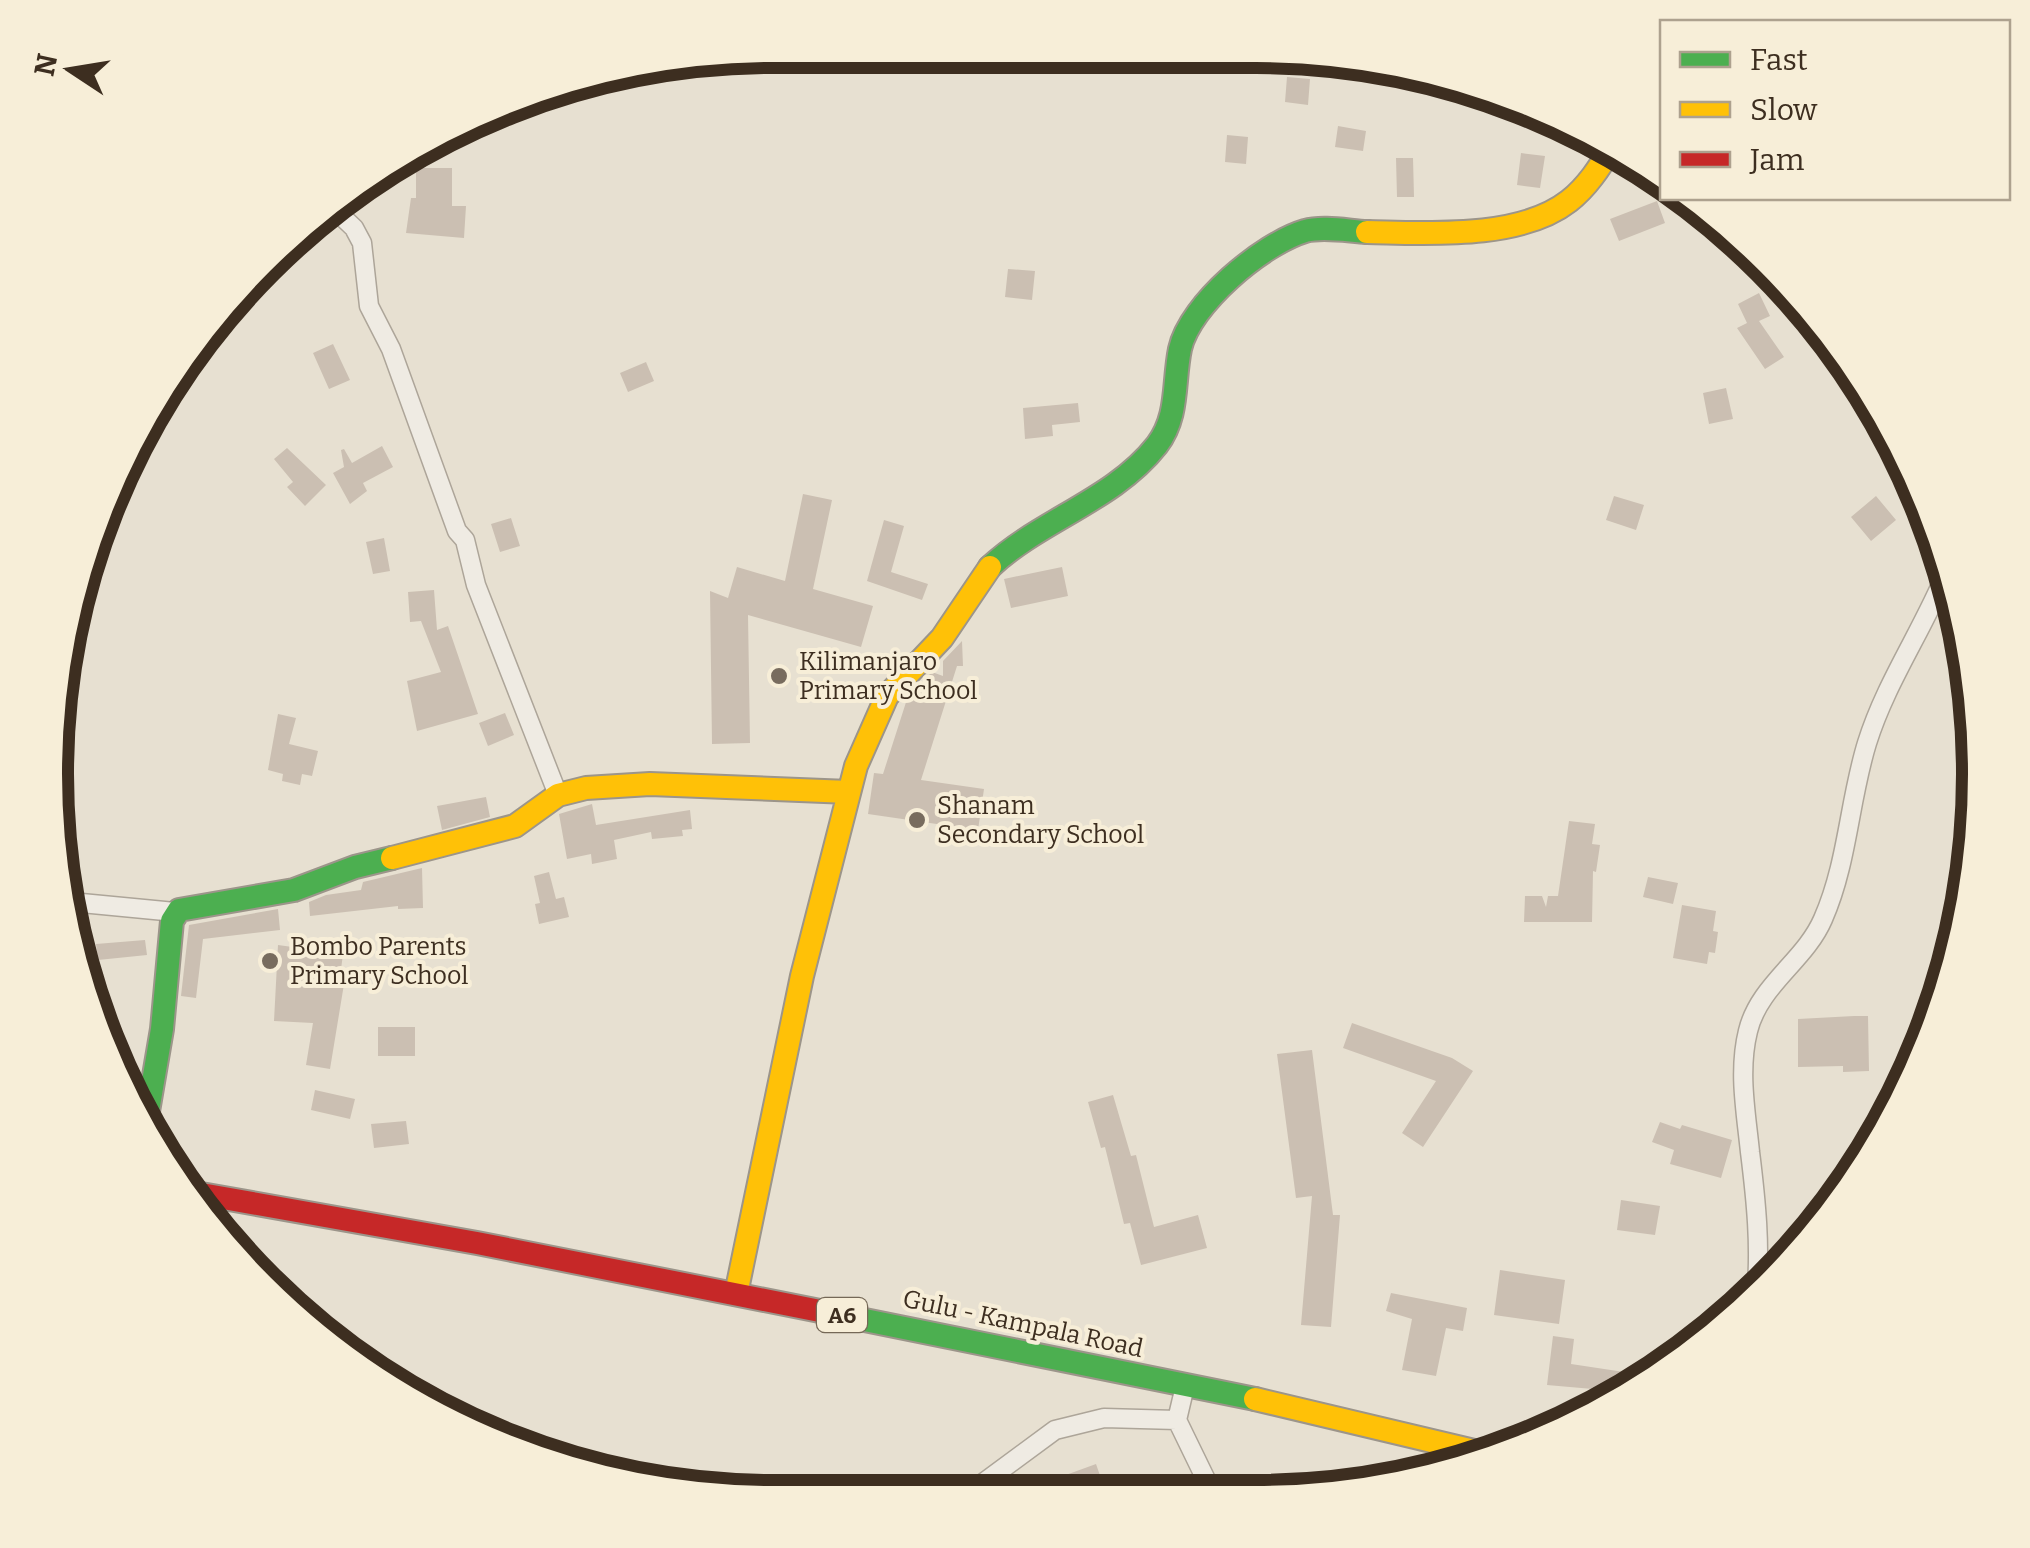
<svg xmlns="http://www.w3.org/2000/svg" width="2030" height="1548" viewBox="0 0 2030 1548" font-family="Bitter,serif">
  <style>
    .building { fill: #cbbfb2 }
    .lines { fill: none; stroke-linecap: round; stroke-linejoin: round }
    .street-casing { stroke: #ada599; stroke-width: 21 }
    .fast-casing { stroke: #9c958a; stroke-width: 26 }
    .slow-casing { stroke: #9c958a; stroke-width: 26 }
    .jam-casing { stroke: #9c958a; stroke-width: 26 }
    .street { stroke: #efebe3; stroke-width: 18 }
    .fast { stroke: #4caf50; stroke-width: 22 }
    .slow { stroke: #ffc107; stroke-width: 22 }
    .jam { stroke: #c62828; stroke-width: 22 }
    .poi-dot { fill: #786c5e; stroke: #f7eed8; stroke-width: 4 }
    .labels { text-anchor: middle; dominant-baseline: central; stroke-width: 8; stroke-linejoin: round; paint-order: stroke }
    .shield { fill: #f7eed8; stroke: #756857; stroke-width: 2.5 }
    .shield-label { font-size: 22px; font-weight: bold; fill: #3d2e20 }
    .poi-label { font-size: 25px; fill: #3d2e20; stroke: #f7eed8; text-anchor: start }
    .street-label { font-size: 25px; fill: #3d2e20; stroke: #f7eed8 }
    .rim { fill: none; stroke: #3d2e20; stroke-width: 12 }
  </style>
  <rect width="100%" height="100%" fill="#e7e0d1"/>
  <!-- building -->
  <path class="building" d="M 1127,51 L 1184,51 L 1184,61 L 1129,68 Z
    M 1287,77 L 1310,79 L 1308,105 L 1285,102 Z
    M 1338,126 L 1366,131 L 1363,151 L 1335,147 Z
    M 1227,135 L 1248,137 L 1246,164 L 1225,162 Z
    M 1521,153 L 1545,156 L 1540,188 L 1517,185 Z
    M 1396,158 L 1413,158 L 1414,197 L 1397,197 Z
    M 416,168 L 452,168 L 452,206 L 466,206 L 464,238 L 406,233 L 411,198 L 416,198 Z
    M 1657,201 L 1665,223 L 1619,241 L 1610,219 Z
    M 1008,269 L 1035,271 L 1032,300 L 1005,297 Z
    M 1759,293 L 1770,316 L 1759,321 L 1784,357 L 1765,369 L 1737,328 L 1747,323 L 1738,304 Z
    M 333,344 L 350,380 L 329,389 L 313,353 Z
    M 646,362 L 654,381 L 628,392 L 620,373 Z
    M 1726,388 L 1733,419 L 1709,424 L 1703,393 Z
    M 1078,403 L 1080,422 L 1052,425 L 1053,436 L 1025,439 L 1023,408 Z
    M 382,446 L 393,467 L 363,483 L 367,491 L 350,504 L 333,473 L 344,467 L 341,450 L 344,449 L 352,463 Z
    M 287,448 L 326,485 L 305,506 L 287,487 L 293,482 L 274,459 Z
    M 803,494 L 832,500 L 813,589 L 873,606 L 861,647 L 748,615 L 750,743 L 712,744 L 710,591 L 728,598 L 737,567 L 785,581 Z
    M 1614,496 L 1644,505 L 1636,530 L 1606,520 Z
    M 1876,496 L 1896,520 L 1871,541 L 1851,517 Z
    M 511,518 L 520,546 L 500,552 L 491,524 Z
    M 884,520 L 904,526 L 891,572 L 928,584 L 922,600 L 867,581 Z
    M 384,538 L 390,571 L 373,574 L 366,542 Z
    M 1062,567 L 1068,596 L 1011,608 L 1004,579 Z
    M 434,590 L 437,630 L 448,626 L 478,714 L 417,731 L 407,681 L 441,672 L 421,621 L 410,622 L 408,592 Z
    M 962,641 L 963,666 L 957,666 L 921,780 L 984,789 L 978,830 L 868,814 L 874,773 L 883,774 L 908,696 L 932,672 L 943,676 L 943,661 Z
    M 505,713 L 514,735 L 488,746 L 479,723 Z
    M 278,714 L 296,718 L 289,744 L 318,751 L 312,776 L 302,774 L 300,785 L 282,781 L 283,774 L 268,770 Z
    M 486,797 L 490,817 L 442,830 L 437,806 Z
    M 592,804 L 596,825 L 690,810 L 692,829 L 682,830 L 683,836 L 652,839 L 651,832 L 614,840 L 617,859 L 592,864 L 591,854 L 567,859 L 559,814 Z
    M 1569,821 L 1595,824 L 1592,844 L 1600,845 L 1596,872 L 1593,871 L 1592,922 L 1524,922 L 1525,896 L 1542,896 L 1546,907 L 1548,896 L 1558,896 Z
    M 422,868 L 423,908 L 398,909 L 398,906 L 310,916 L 309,902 L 326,895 L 361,890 L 363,882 Z
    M 549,872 L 556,899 L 564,897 L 569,917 L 539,924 L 535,904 L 540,903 L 534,876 Z
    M 1648,877 L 1678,883 L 1673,904 L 1643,897 Z
    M 1682,905 L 1716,911 L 1713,931 L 1718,932 L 1715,953 L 1709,952 L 1707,964 L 1673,958 Z
    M 278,909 L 280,930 L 203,939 L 196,998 L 181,996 L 189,925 Z
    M 145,940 L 147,955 L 98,960 L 96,944 Z
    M 278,945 L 343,954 L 340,977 L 345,978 L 330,1069 L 306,1065 L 313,1023 L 274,1021 Z
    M 1854,1016 L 1868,1016 L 1869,1071 L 1843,1072 L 1843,1066 L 1798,1067 L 1798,1019 Z
    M 1352,1023 L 1452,1058 L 1473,1071 L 1423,1147 L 1402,1133 L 1436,1081 L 1343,1048 Z
    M 378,1027 L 415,1027 L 415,1056 L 378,1056 Z
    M 1312,1050 L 1333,1215 L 1340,1215 L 1331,1327 L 1301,1325 L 1312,1196 L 1296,1198 L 1277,1054 Z
    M 315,1090 L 355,1099 L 350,1119 L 311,1110 Z
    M 1113,1095 L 1131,1156 L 1136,1155 L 1154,1227 L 1198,1215 L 1207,1248 L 1141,1265 L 1130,1223 L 1124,1224 L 1105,1147 L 1101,1148 L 1088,1102 Z
    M 406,1121 L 409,1144 L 374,1148 L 371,1124 Z
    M 1660,1122 L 1680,1129 L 1682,1125 L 1732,1140 L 1721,1178 L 1670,1164 L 1674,1150 L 1652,1142 Z
    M 1621,1200 L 1660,1206 L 1655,1235 L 1617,1230 Z
    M 1500,1270 L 1565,1280 L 1559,1324 L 1494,1315 Z
    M 1391,1293 L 1467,1308 L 1463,1331 L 1446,1328 L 1436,1376 L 1402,1370 L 1412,1319 L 1386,1311 Z
    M 1553,1336 L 1574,1339 L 1571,1364 L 1624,1372 L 1621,1394 L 1603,1403 L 1604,1390 L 1547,1385 Z
    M 1096,1464 L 1104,1487 L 1091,1492 L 1069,1492 L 1063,1476 Z"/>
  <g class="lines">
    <defs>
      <path id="street" d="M 333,208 L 354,228 L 362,243 L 369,306 L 391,349 L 457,531 L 465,540 L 476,585 L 558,795
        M 1743,249 L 1873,399
        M 71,902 L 175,912
        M 1756,1296 C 1761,1248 1756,1200 1750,1152 C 1746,1112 1738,1071 1748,1031 C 1759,985 1805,961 1823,919 C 1848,862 1849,801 1867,743 C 1886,682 1923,630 1947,571
        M 1185,1386 L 1177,1420 L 1212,1492
        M 971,1492 L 1055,1430 L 1104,1418 L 1177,1420"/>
      <path id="fast" d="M 990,567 C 1040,520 1114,500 1157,445 C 1179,416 1173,383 1180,349 C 1190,304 1262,244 1305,231 C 1323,226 1348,231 1367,232
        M 146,1123 L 162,1029 L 172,921 L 179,910 L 294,890 L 355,867 L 392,858
        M 835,1314 L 1255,1399"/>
      <path id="slow" d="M 1367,232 C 1427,233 1519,240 1569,201 C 1587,187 1600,167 1612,147
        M 392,858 L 515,826 L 558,795 L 586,788 L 650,784 L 849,792
        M 736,1294 L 802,976 L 856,766 L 887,696 L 942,638 L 990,567
        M 1255,1399 L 1495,1456"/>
      <path id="jam" d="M 184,1191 L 477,1243 L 835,1314"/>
    </defs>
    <!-- street casing -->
    <use href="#street" class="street-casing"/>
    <!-- fast casing -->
    <use href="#fast" class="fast-casing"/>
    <!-- slow casing -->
    <use href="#slow" class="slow-casing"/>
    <!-- jam casing -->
    <use href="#jam" class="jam-casing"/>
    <!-- street -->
    <use href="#street" class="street"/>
    <!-- fast -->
    <use href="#fast" class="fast"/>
    <!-- slow -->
    <use href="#slow" class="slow"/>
    <!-- jam -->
    <use href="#jam" class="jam"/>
  </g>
  <!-- markers -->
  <g class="poi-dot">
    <circle cx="779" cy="676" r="10"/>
    <circle cx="917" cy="820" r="10"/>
    <circle cx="270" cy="961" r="10"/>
  </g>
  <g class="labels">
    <!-- shield labels -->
    <rect class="shield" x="817" y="1298" width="50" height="34" rx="8"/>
    <g class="shield-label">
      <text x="842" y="1315">A6</text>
    </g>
    <!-- poi labels -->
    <g class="poi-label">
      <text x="799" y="662">Kilimanjaro<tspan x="799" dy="29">Primary School</tspan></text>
      <text x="937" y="806">Shanam<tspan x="937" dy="29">Secondary School</tspan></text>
      <text x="290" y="947">Bombo Parents<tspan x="290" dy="29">Primary School</tspan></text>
    </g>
    <!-- street labels -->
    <g class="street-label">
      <text transform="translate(1023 1324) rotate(12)">Gulu - Kampala Road</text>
    </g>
  </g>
  <!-- crop -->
  <path d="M0 0H2030V1548H0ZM774 68H1256A706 706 0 0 1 1962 774V774A706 706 0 0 1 1256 1480H774A706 706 0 0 1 68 774V774A706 706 0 0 1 774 68Z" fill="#f7eed8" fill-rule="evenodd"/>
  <path class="rim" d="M774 68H1256A706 706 0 0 1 1962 774V774A706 706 0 0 1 1256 1480H774A706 706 0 0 1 68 774V774A706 706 0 0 1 774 68Z"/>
  <!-- legend -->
  <rect x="1660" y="20" width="350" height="180" fill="#f7eed8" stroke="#ada18e" stroke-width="2.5"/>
  <rect x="1680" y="52" width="50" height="15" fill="#4caf50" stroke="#ada18e" stroke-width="2.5"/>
  <text x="1750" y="70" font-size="30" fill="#3d2e20">Fast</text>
  <rect x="1680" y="102" width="50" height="15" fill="#ffc107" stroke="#ada18e" stroke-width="2.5"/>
  <text x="1750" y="120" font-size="30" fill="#3d2e20">Slow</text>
  <rect x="1680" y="152" width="50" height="15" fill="#c62828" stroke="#ada18e" stroke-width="2.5"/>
  <text x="1750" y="170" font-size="30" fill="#3d2e20">Jam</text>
  <!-- north arrow -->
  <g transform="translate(70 70) rotate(282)" stroke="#f7eed8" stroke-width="8" paint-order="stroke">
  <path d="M0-8L18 38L0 25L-18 38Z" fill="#3d2e20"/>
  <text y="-15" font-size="28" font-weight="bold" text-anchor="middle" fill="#3d2e20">N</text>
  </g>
</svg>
